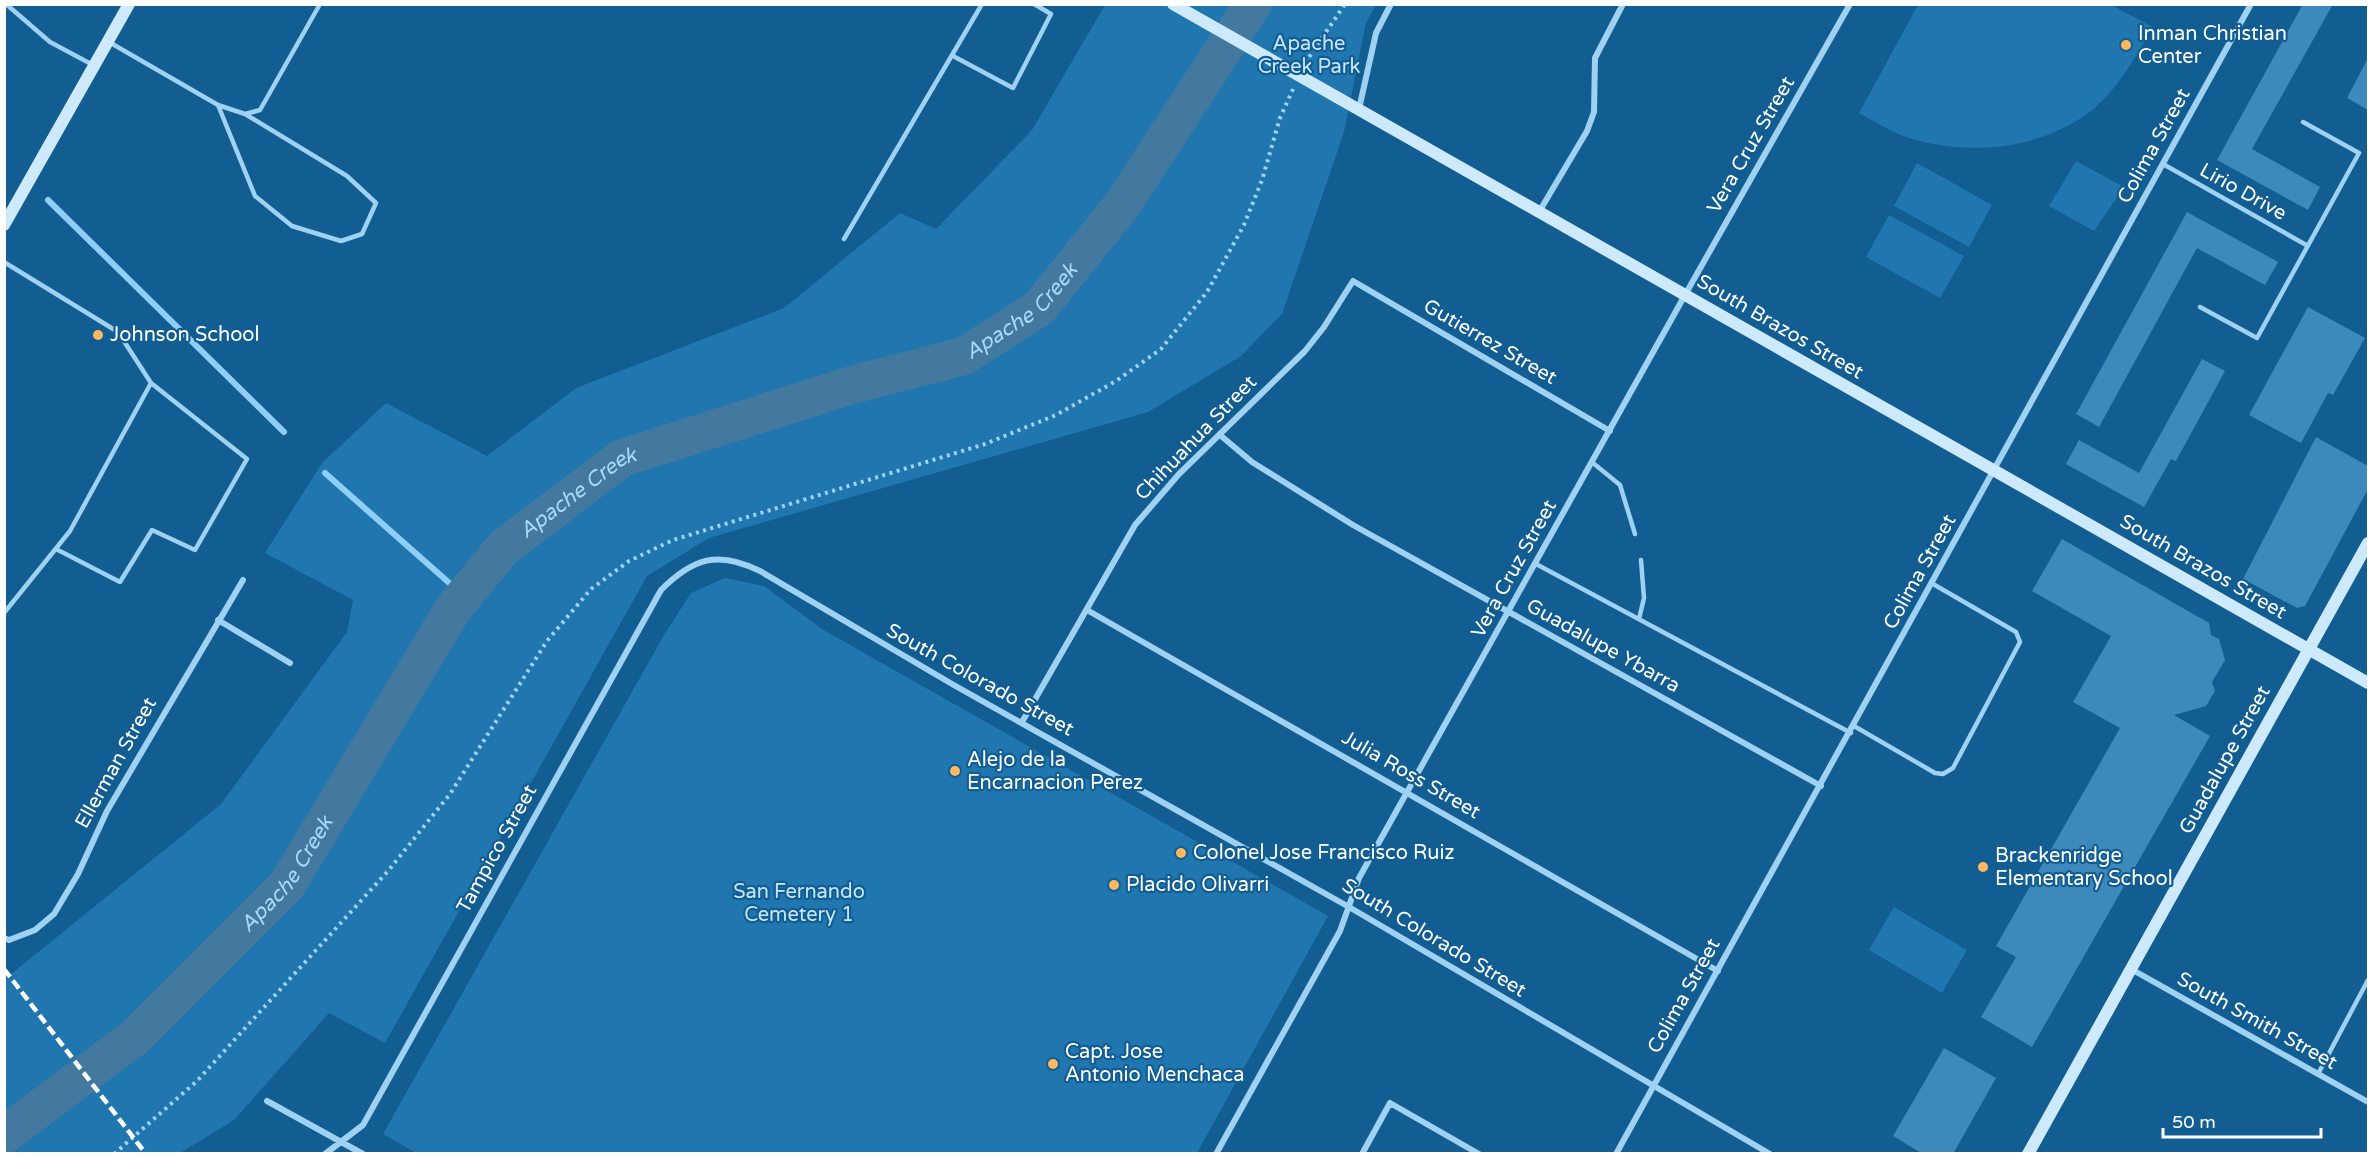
<svg xmlns="http://www.w3.org/2000/svg" width="2373" height="1158" viewBox="0 0 2373 1158" font-family="'Varela Round',sans-serif">
  <style>
    .green { fill: #2077af }
    .lines { fill: none; stroke-linecap: round; stroke-linejoin: round }
    .stream { stroke: #8fcef6; stroke-width: 6 }
    .river { stroke: #43799f; stroke-width: 38 }
    .building { fill: #3e89bc }
    .path { stroke: #9ed1f2; stroke-width: 4; stroke-dasharray: 3 4.5; stroke-linecap: butt }
    .lane { stroke: #9ed1f2; stroke-width: 4.5 }
    .street { stroke: #9ed1f2; stroke-width: 6 }
    .secondary { stroke: #cde9fc; stroke-width: 12 }
    .rail { stroke: #fff; stroke-width: 4.5; stroke-dasharray: 10 4.5; stroke-linecap: butt }
    .poi-dot { fill: #ffb85f; stroke: #125d91; stroke-width: 2 }
    .labels { text-anchor: middle; dominant-baseline: central; stroke-width: 4.5; stroke-linejoin: round; paint-order: stroke }
    .poi-label { font-size: 20px; fill: #fff; stroke: #125d91; text-anchor: start }
    .park-label { font-size: 20px; fill: #c5e7fd; stroke: #125d91 }
    .street-label { font-size: 20px; fill: #fff; stroke: #125d91 }
    .water-label { font-size: 21px; font-style: italic; fill: #aadaf9; stroke: #125d91 }
  </style>
  <rect width="100%" height="100%" fill="#125d91"/>
  <!-- green -->
  <path class="green" d="M 1105,5 L 1376,5 L 1366,23 L 1344,132 L 1282,314 L 1241,356 L 1148,412 L 709,538 L 647,576 L 385,1043 L 329,1013 L 234,1120 L 180,1153 L 5,1154 L 5,979 L 221,804 L 347,632 L 353,600 L 265,553 L 322,463 L 386,403 L 487,456 L 576,388 L 784,308 L 900,213 L 936,229 L 1032,130 Z
    M 1918,5 L 2111,5 L 2153,27 C 2135,58 2116,93 2087,114 C 2038,149 1969,156 1912,139 C 1894,134 1876,122 1859,113 Z
    M 2076,161 L 2122,186 L 2122,190 L 2094,231 L 2049,206 Z
    M 1917,163 L 1992,205 L 1969,247 L 1894,206 Z
    M 1889,215 L 1964,256 L 1940,298 L 1866,257 Z
    M 725,578 L 764,586 L 822,629 L 1328,916 L 1197,1153 L 418,1154 L 383,1134 L 664,635 L 691,593 Z
    M 1894,907 L 1967,950 L 1942,993 L 1869,950 Z"/>
  <g class="lines">
    <!-- stream -->
    <path class="stream" d="M 48,200 L 284,432
      M 325,473 L 464,596"/>
    <!-- river -->
    <path class="river" id="s1" d="M 4,1135 L 135,1037 L 287,885 L 453,609 L 504,547 L 622,458 L 855,384 L 964,356 L 1039,308 L 1122,205 L 1253,4"/>
  </g>
  <!-- building -->
  <path class="building" d="M 2303,4 L 2333,4 L 2252,149 L 2320,187 L 2308,210 L 2217,160 Z
    M 2368,58 L 2368,110 L 2347,98 Z
    M 2187,212 L 2278,262 L 2265,285 L 2197,248 L 2099,427 L 2076,414 Z
    M 2308,307 L 2365,338 L 2333,395 L 2328,393 L 2301,443 L 2249,415 Z
    M 2202,359 L 2225,371 L 2176,461 L 2171,459 L 2144,507 L 2066,464 L 2079,440 L 2139,473 Z
    M 2316,437 L 2368,466 L 2368,489 L 2305,606 L 2297,608 L 2243,579 Z
    M 2062,539 L 2209,623 L 2211,635 L 2219,639 L 2225,660 L 2212,682 L 2215,691 L 2206,706 L 2174,715 L 2210,736 L 2032,1047 L 1981,1017 L 2016,957 L 1996,946 L 2120,728 L 2073,702 L 2111,636 L 2032,591 Z
    M 1944,1048 L 1996,1078 L 1953,1154 L 1923,1154 L 1893,1136 Z"/>
  <g class="lines">
    <!-- path -->
    <path class="path" d="M 1305,63 L 1345,4
      M 114,1154 L 197,1081 L 388,871 L 450,794 L 547,641 L 591,589 L 629,561 L 673,540 L 985,444 L 1056,415 L 1116,381 L 1161,349 L 1207,292 L 1244,225 L 1262,180 L 1280,118 L 1293,89"/>
    <!-- lane -->
    <path class="lane" d="M 6,4 L 50,42 L 93,65
      M 109,42 L 218,105 L 245,114 L 260,110 L 320,4
      M 953,56 L 1013,88 L 1051,14 L 1034,4
      M 218,105 L 255,196 L 292,226 L 341,241 L 362,234 L 376,203 L 347,176 L 245,114
      M 2163,164 L 2308,246
      M 844,239 L 982,4
      M 4,262 L 118,332 L 151,383
      M 2200,307 L 2257,338 L 2359,153 L 2303,122
      M 1593,463 L 1620,485 L 1635,534
      M 1536,564 L 1851,733
      M 4,613 L 70,531 L 151,383 L 247,459 L 195,550 L 152,530 L 120,582 L 56,549
      M 1639,619 L 1644,598 L 1641,560
      M 1854,726 L 1935,773 L 1943,774 L 1953,768 L 2020,642 L 2016,632 L 1933,584
      M 2318,1074 L 2368,980"/>
    <!-- street -->
    <path class="street" d="M 1359,109 L 1376,33 L 1391,4
      M 1539,212 L 1587,131 L 1594,112 L 1595,58 L 1623,4
      M 1220,435 L 1252,462 L 1353,525 L 1821,786
      M 1087,610 L 1718,971
      M 218,620 L 290,663
      M 1022,722 L 1135,525 L 1179,474 L 1305,351 L 1324,327 L 1353,281 L 1610,431
      M 4,938 L 9,940 L 35,930 L 54,914 L 78,874 L 107,811 L 243,580
      M 2131,969 L 2368,1102
      M 267,1101 L 363,1154
      M 325,1154 L 363,1125 L 661,590 C 693,558 718,550 760,571 L 952,684 L 1349,907 L 1770,1154
      M 1216,1154 L 1340,931 L 1359,878 L 1685,295 L 1850,4
      M 1362,1154 L 1390,1103 L 1479,1154
      M 1616,1154 L 2251,4"/>
    <!-- secondary -->
    <path class="secondary" d="M 1173,4 L 2368,683
      M 4,225 L 129,4
      M 2028,1154 L 2368,543"/>
    <!-- rail -->
    <path class="rail" d="M 4,969 L 146,1154"/>
  </g>
  <!-- markers -->
  <g class="poi-dot">
    <circle cx="2126" cy="45" r="6"/>
    <circle cx="98" cy="335" r="6"/>
    <circle cx="955" cy="771" r="6"/>
    <circle cx="1181" cy="853" r="6"/>
    <circle cx="1983" cy="867" r="6"/>
    <circle cx="1114" cy="885" r="6"/>
    <circle cx="1053" cy="1064" r="6"/>
  </g>
  <g class="labels">
    <!-- poi labels -->
    <g class="poi-label">
      <text x="2138" y="34">Inman Christian<tspan x="2138" dy="23">Center</tspan></text>
      <text x="110" y="335">Johnson School</text>
      <text x="967" y="760">Alejo de la<tspan x="967" dy="23">Encarnacion Perez</tspan></text>
      <text x="1193" y="853">Colonel Jose Francisco Ruiz</text>
      <text x="1995" y="856">Brackenridge<tspan x="1995" dy="23">Elementary School</tspan></text>
      <text x="1126" y="885">Placido Olivarri</text>
      <text x="1065" y="1052">Capt. Jose<tspan x="1065" dy="23">Antonio Menchaca</tspan></text>
    </g>
    <!-- park labels -->
    <g class="park-label">
      <text x="1309" y="44">Apache<tspan x="1309" dy="23">Creek Park</tspan></text>
      <text x="799" y="892">San Fernando<tspan x="799" dy="23">Cemetery 1</tspan></text>
    </g>
    <!-- street labels -->
    <g class="street-label">
      <text transform="translate(1751 145) rotate(-60)">Vera Cruz Street</text>
      <text transform="translate(2154 146) rotate(-61)">Colima Street</text>
      <text transform="translate(2243 192) rotate(29)">Lirio Drive</text>
      <text transform="translate(1780 327) rotate(30)">South Brazos Street</text>
      <text transform="translate(1490 342) rotate(30)">Gutierrez Street</text>
      <text transform="translate(1196 438) rotate(-46)">Chihuahua Street</text>
      <text transform="translate(2203 567) rotate(30)">South Brazos Street</text>
      <text transform="translate(1514 569) rotate(-61)">Vera Cruz Street</text>
      <text transform="translate(1920 572) rotate(-61)">Colima Street</text>
      <text transform="translate(1603 646) rotate(29)">Guadalupe Ybarra</text>
      <text transform="translate(980 680) rotate(29)">South Colorado Street</text>
      <text transform="translate(2225 760) rotate(-61)">Guadalupe Street</text>
      <text transform="translate(116 763) rotate(-61)">Ellerman Street</text>
      <text transform="translate(1411 775) rotate(30)">Julia Ross Street</text>
      <text transform="translate(497 849) rotate(-61)">Tampico Street</text>
      <text transform="translate(1434 938) rotate(31)">South Colorado Street</text>
      <text transform="translate(1684 996) rotate(-61)">Colima Street</text>
      <text transform="translate(2257 1021) rotate(29)">South Smith Street</text>
    </g>
    <!-- water labels -->
    <g class="water-label">
      <text stroke="none"><textPath href="#s1" startOffset="1359">Apache Creek</textPath></text>
      <text stroke="none"><textPath href="#s1" startOffset="873">Apache Creek</textPath></text>
      <text stroke="none"><textPath href="#s1" startOffset="387">Apache Creek</textPath></text>
    </g>
  </g>
  <!-- border -->
  <rect width="2373" height="1158" fill="none" stroke="#ffffff" stroke-width="12"/>
  <!-- scale -->
  <path d="M2163 1128v9h158v-9" fill="none" stroke="#ffffff" stroke-width="3"/>
  <text x="2172" y="1128" font-size="18" fill="#ffffff" stroke="#125d91" stroke-width="4.5" paint-order="stroke">50 m</text>
</svg>
